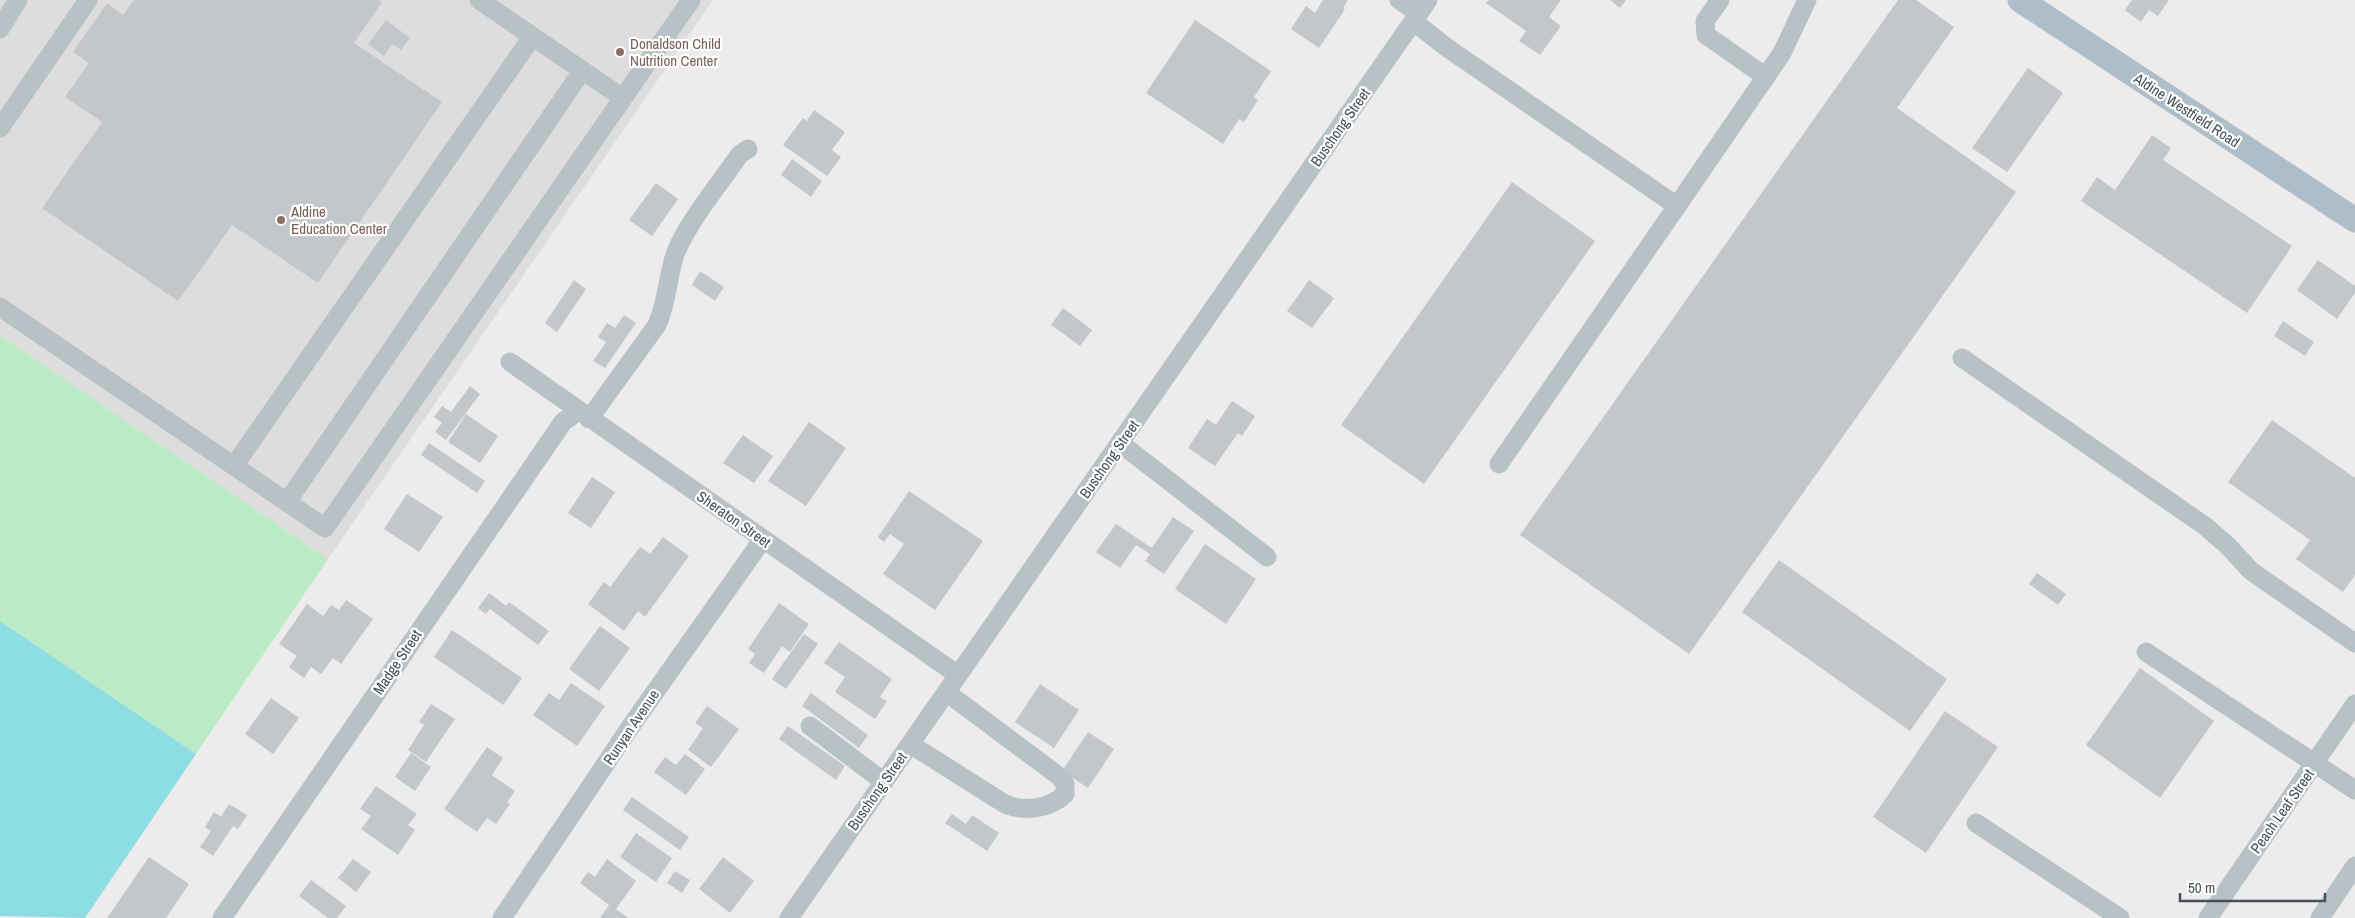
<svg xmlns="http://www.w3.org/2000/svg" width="2355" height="918" viewBox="0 0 2355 918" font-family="'Archivo Narrow',sans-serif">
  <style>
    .education { fill: #dfdcdd }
    .green { fill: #bbeac7 }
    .water { fill: #8cdde4 }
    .building { fill: #c2c7cb }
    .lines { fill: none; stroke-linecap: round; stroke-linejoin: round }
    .minor { stroke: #b7c2c7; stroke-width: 19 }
    .major { stroke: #adbec9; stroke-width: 25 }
    .education-dot { fill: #8d6e63; stroke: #fff; stroke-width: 2 }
    .labels { text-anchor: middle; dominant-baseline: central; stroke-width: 4.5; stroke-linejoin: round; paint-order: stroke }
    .education-label { font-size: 15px; fill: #785e54; stroke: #fff; text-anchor: start }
    .street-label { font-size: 15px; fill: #455157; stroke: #fff }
  </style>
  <rect width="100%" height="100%" fill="#eeebec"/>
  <!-- education -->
  <path class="education" d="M 0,0 L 713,0 L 328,559 L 0,335 Z"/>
  <!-- green -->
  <path class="green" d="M 0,335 L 328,559 L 196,754 L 0,621 Z"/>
  <!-- water -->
  <path class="water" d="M 0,621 L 196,754 L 85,918 L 0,916 Z"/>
  <!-- building -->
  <path class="building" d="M 134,0 L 379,0 L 382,2 L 354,43 L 442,102 L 318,283 L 232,225 L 178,301 L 42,208 L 102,122 L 65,97 L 89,63 L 73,52 L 107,3 L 123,15 Z
    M 1323,0 L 1348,0 L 1343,8 L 1345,9 L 1319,48 L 1291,29 L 1306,6 L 1315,13 Z
    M 1489,0 L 1561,0 L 1549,17 L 1561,26 L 1540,55 L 1519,41 L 1526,31 L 1486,3 Z
    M 1610,0 L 1626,0 L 1620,8 Z
    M 1898,0 L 1916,0 L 1954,27 L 1897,108 L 2016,192 L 1689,654 L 1520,535 Z
    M 2132,0 L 2169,0 L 2158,16 L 2149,10 L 2141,22 L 2125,10 Z
    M 386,20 L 410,38 L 401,50 L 392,44 L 384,56 L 368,44 Z
    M 1195,20 L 1271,71 L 1254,97 L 1258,100 L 1244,122 L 1239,119 L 1223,144 L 1146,93 Z
    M 2028,68 L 2063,93 L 2007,172 L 1972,148 Z
    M 814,110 L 845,132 L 832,150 L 841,157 L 827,176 L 783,145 L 803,118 L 807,121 Z
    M 2152,135 L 2171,148 L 2163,160 L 2292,246 L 2247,313 L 2081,201 L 2097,177 L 2115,190 Z
    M 792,159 L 822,181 L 811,197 L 781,175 Z
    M 1512,182 L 1595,241 L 1424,484 L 1341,425 Z
    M 656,183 L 678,199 L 652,236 L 629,220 Z
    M 2318,260 L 2355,286 L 2355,293 L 2337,319 L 2297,290 Z
    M 700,271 L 724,287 L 715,301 L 692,285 Z
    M 574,280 L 586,289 L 557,332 L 545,323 Z
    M 1309,280 L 1334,298 L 1312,328 L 1287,311 Z
    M 1063,308 L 1092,330 L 1080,346 L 1051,325 Z
    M 624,315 L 636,323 L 605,368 L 593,361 L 606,342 L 598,337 L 607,323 L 615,328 Z
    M 2283,321 L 2314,342 L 2305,356 L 2274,336 Z
    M 470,386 L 480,394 L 446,440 L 435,432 L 442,423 L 434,417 L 442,406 L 451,412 Z
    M 1232,401 L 1255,416 L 1242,436 L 1238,433 L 1215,466 L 1188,448 L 1207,419 L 1216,425 Z
    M 466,414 L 498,436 L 480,463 L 448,442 Z
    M 2272,420 L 2355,478 L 2355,575 L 2343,592 L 2296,559 L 2310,540 L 2228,482 Z
    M 809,422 L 846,448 L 806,506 L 768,481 Z
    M 743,435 L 773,456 L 754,483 L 723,463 Z
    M 429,443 L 485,481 L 477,493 L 421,455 Z
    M 592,477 L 615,492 L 591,528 L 568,513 Z
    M 909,491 L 983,541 L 935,610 L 883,574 L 904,544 L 890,534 L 884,542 L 878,537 Z
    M 407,494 L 443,517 L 419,552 L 384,529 Z
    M 1173,517 L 1194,531 L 1164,574 L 1145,561 L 1150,554 L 1136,545 L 1120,568 L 1096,552 L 1116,524 L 1152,548 Z
    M 663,537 L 689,556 L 645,617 L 638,611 L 624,631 L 588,604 L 604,582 L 610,587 L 640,547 L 650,554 Z
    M 1205,544 L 1256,579 L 1226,624 L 1175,589 Z
    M 1779,560 L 1947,679 L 1910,731 L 1742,612 Z
    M 2037,573 L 2066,594 L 2058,605 L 2029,584 Z
    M 489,593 L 506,606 L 509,602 L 549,631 L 538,645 L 490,609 L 486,614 L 478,608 Z
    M 346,600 L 373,619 L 341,664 L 333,658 L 321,674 L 311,667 L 304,678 L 289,667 L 297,656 L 279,644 L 307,604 L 323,616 L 331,605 L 339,610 Z
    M 779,603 L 809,624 L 790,652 L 782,646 L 764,673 L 749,663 L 755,654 L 748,649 Z
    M 600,626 L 630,648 L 599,691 L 569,669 Z
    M 452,630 L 522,678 L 503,705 L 434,657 Z
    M 804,634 L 818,644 L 786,689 L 772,679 Z
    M 839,642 L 892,679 L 880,697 L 887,701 L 875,719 L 835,692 L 845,677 L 824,663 Z
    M 2140,668 L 2214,721 L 2160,798 L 2086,745 Z
    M 571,683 L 605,706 L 577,746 L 533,715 L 549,693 L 559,700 Z
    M 1040,684 L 1079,710 L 1054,748 L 1015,722 Z
    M 811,693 L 868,735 L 859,748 L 802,706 Z
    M 271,698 L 299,718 L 273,754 L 245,734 Z
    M 431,704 L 455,719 L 426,762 L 408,750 L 424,725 L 419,722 Z
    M 707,706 L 739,729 L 711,767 L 688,750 L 703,728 L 695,723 Z
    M 1945,711 L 1998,747 L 1926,853 L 1873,817 Z
    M 788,726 L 845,766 L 836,780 L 779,739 Z
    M 1088,732 L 1114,749 L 1088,788 L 1062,771 Z
    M 487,747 L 503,758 L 492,775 L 515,791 L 507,802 L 510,804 L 496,824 L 487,818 L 477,832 L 444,809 Z
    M 411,753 L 431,767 L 415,791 L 395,777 Z
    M 685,754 L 705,769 L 686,795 L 654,772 L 665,757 L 676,765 Z
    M 376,786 L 417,814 L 408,825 L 415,830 L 398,855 L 361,829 L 371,816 L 360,809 Z
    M 632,797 L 689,837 L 680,850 L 623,810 Z
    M 229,804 L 247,815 L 238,829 L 233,826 L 213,856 L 200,847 L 211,831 L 205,827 L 214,812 L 221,817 Z
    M 952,814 L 966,824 L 972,815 L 999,833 L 987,851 L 945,823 Z
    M 636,833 L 672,858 L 656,882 L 620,857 Z
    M 149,857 L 189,884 L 166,918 L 107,918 Z
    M 723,857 L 754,881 L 730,913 L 699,889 Z
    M 353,859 L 371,872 L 356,892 L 338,878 Z
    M 607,859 L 636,881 L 616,909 L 628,918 L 600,918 L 609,905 L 580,883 L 588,872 L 595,877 Z
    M 675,871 L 690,880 L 682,893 L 667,883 Z
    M 311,880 L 346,906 L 337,918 L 328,918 L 299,896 Z"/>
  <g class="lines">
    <!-- minor -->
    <path class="minor" d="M 1399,0 L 1419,13
      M 1720,0 L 1705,21 L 1706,35 L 1766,77
      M 1413,21 L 1446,47 L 1677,206 L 1782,53 L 1807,0
      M 0,29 L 18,0
      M 623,98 L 691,0
      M 0,128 L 88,0
      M 0,307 L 325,528 L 623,98 L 479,0
      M 1962,358 L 2205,526 L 2228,546 L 2251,571 L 2355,643
      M 510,362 L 958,675
      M 589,419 L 657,325 C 667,303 667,281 674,258 C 682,229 722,181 740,154 L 748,149
      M 1120,443 L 1267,557
      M 1499,464 L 1677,206
      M 234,466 L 532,37
      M 287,502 L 582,71
      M 2146,652 L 2355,790
      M 810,726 L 884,782
      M 910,744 L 1005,804 C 1024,812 1050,809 1065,794 L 1065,784 L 1060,777 L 946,692
      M 1976,823 L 2120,918
      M 222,918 L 563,422 L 578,411
      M 502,918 L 631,726 L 763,539
      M 789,918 L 1428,0
      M 2208,918 L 2355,704
      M 2320,918 L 2355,866"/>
    <!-- major -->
    <path class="major" d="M 2020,0 L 2355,220"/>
  </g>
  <!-- markers -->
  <g class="education-dot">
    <circle cx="620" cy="52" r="5"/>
    <circle cx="281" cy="220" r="5"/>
  </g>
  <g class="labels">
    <!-- education labels -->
    <g class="education-label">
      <text x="630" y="43">Donaldson Child<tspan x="630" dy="17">Nutrition Center</tspan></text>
      <text x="291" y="211">Aldine<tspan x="291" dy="17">Education Center</tspan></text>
    </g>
    <!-- street labels -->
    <g class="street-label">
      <text transform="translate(2187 110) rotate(33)">Aldine Westfield Road</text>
      <text transform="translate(1340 127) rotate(-55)">Buschong Street</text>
      <text transform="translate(1109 459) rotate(-55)">Buschong Street</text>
      <text transform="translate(734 519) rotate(35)">Sheraton Street</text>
      <text transform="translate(397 662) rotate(-56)">Madge Street</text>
      <text transform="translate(631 727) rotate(-56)">Runyan Avenue</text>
      <text transform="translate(877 791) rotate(-55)">Buschong Street</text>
      <text transform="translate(2282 811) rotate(-55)">Peach Leaf Street</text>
    </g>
  </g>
  <!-- scale -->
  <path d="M2180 893v8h145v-8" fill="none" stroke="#455157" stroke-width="2.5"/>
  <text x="2188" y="893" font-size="15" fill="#455157" stroke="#ffffff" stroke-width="4" paint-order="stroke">50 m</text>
</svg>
